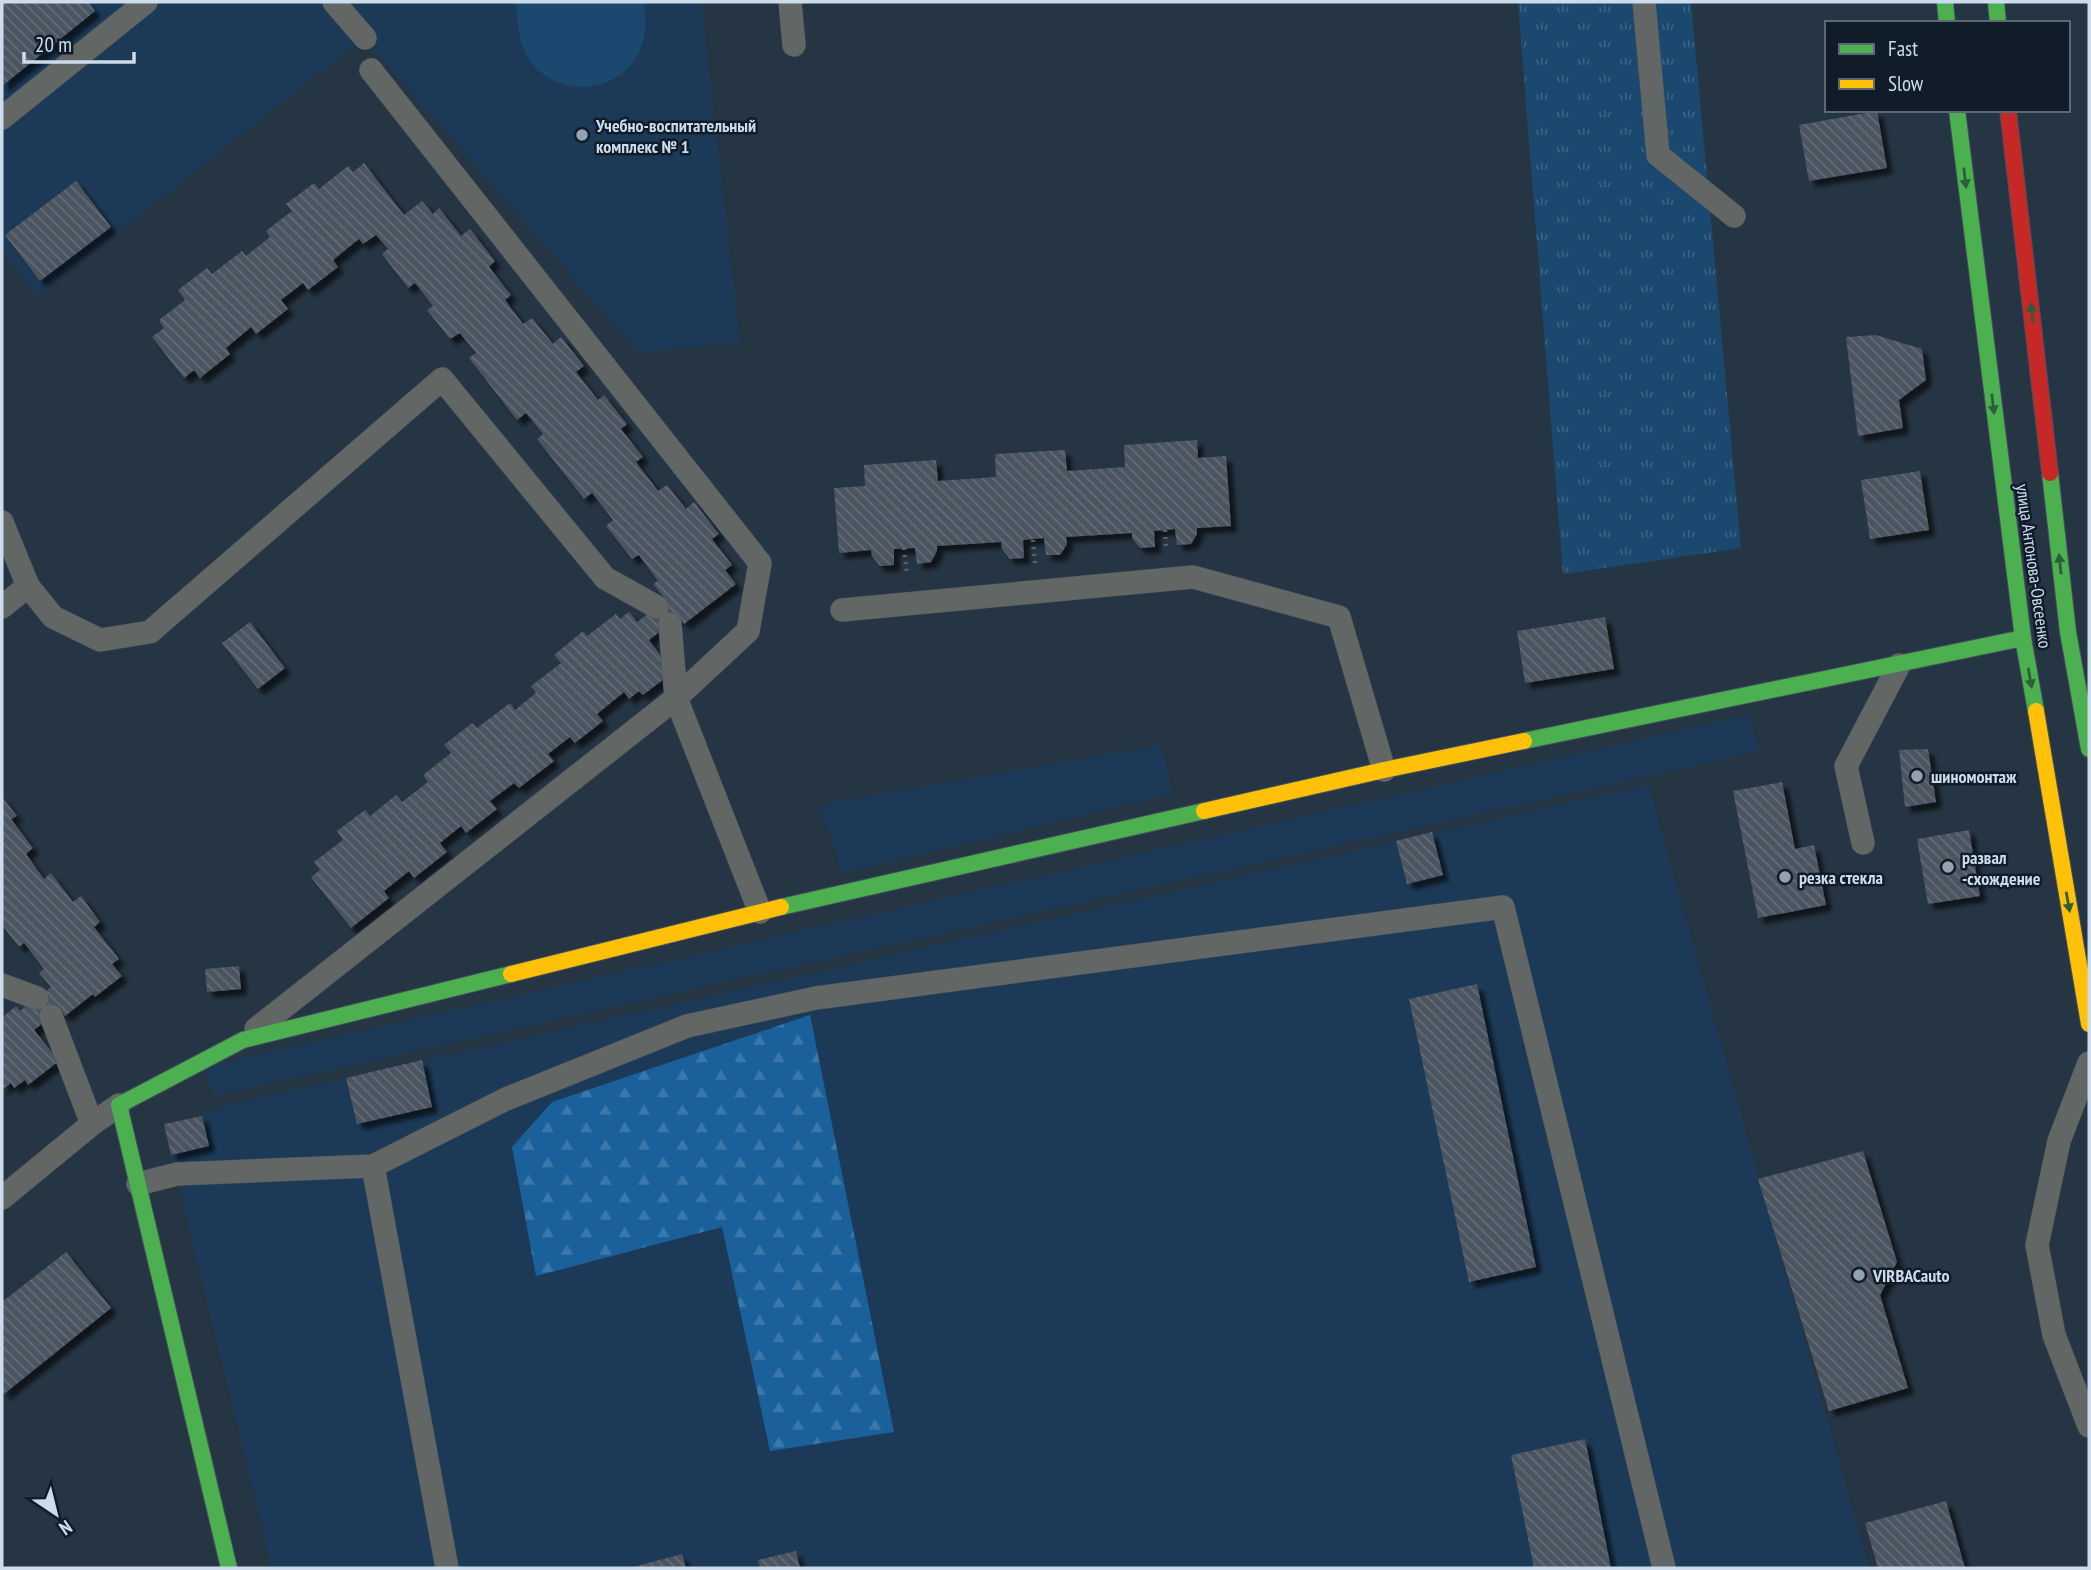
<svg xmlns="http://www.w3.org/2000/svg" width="2091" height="1570" viewBox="0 0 2091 1570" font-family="'PT Sans Narrow',sans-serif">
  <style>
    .built { fill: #1c3a57 }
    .grass { fill: url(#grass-tufts) }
    .forest { fill: url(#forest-firs) }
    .park { fill: #1b486f }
    .building { fill: url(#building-back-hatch); filter: url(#shadow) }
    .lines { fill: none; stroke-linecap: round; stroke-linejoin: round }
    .lane-casing { stroke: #43505c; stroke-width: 24 }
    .fast-casing { stroke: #43505c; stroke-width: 18 }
    .slow-casing { stroke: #43505c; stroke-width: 18 }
    .jam-casing { stroke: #43505c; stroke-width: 18 }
    .path { stroke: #5c6264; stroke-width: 4.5; stroke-dasharray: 2 5; stroke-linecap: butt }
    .lane { stroke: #626664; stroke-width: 23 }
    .fast { stroke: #4caf50; stroke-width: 16 }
    .slow { stroke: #ffc107; stroke-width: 16 }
    .jam { stroke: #c62828; stroke-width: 16 }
    .oneway { fill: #2b5e3a }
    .poi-dot { fill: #92a2b2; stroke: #101c28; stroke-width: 2.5 }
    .labels { text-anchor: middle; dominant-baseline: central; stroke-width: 5; stroke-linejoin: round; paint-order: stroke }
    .poi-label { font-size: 18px; font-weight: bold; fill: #ccdced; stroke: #101c28; text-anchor: start }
    .street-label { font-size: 18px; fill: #ccdced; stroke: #101c28 }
  </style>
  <defs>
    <pattern id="grass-tufts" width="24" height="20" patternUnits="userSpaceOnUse" patternTransform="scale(1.75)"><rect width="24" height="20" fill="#1b486f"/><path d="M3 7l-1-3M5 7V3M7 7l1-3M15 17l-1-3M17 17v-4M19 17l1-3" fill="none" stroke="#3b6284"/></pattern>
    <pattern id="forest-firs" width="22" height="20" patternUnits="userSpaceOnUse" patternTransform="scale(1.75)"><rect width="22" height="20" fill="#1a619c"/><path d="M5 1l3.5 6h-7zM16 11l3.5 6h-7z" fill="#3a77aa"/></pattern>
    <pattern id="building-back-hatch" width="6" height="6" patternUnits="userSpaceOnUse" patternTransform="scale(1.75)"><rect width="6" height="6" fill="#4b5461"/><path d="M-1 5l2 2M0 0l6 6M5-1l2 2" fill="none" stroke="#646c78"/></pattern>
    <filter id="shadow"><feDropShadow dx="6" dy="6" stdDeviation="2" flood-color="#0009"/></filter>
  </defs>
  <rect width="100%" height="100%" fill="#263543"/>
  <!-- built -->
  <path class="built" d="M 2,2 L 701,2 L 740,343 L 638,352 L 364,38 L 37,296 L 2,248 Z
    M 1749,715 L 1759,751 L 214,1096 L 204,1067 Z
    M 1160,745 L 1173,793 L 843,873 L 819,805 Z
    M 1648,785 L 1869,1568 L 272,1568 L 164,1124 L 202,1116 L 227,1105 Z"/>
  <!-- grass -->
  <path class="grass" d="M 1518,2 L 1691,2 L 1741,548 L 1563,574 Z"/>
  <!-- forest -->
  <path class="forest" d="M 810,1015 L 894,1432 L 770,1451 L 722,1227 L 536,1276 L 512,1147 L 552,1102 Z"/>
  <!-- park -->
  <path class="park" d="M 516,2 L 644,2 C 646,18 647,34 640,50 C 620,95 557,100 529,59 C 518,43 518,21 516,2 Z"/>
  <!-- building -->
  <path class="building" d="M 2,2 L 88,2 L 95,11 L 2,86 Z
    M 1877,111 L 1887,168 L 1809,181 L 1799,125 Z
    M 364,163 L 404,215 L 422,201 L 433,214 L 439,208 L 461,236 L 470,229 L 495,261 L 489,267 L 511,295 L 505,300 L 523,324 L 532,318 L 553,344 L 561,337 L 584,366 L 576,372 L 598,400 L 604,395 L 627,424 L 621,429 L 643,457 L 636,462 L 658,491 L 667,485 L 686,509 L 694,502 L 719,534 L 712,539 L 732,565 L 725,570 L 736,584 L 684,624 L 679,617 L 649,640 L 673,672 L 643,695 L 639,691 L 629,699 L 624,692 L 597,714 L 603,721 L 575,743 L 570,737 L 548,754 L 554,761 L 519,788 L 514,783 L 490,801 L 497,809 L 466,833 L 461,826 L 440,843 L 447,852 L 414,878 L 409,871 L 384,891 L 389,898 L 351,928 L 311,877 L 320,870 L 314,862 L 343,840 L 337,831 L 365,810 L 370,816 L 396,795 L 402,802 L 428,782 L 423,775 L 451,753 L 444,745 L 472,723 L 477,728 L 510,703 L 515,710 L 536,693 L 531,686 L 561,663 L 554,655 L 583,631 L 587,636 L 616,614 L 620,619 L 629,612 L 637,622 L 666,600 L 653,584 L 658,581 L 639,555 L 632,559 L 606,526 L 613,520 L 592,493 L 584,499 L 537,439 L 543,434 L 526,413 L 517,420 L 469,358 L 476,353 L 460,333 L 450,339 L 427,310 L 433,306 L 415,283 L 408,288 L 382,254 L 388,249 L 376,235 L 363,244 L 359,239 L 333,260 L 338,267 L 308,290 L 303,283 L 281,300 L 288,309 L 256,334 L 251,327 L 226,348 L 230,354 L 200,378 L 194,370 L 184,378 L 152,337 L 164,328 L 159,320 L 185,300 L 178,290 L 207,268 L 212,274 L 242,251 L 246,256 L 270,237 L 266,231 L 292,211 L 286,204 L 314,183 L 319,189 L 348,166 L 353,172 Z
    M 76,181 L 111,227 L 40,281 L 5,235 Z
    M 1876,335 L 1922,349 L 1926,380 L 1899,400 L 1903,428 L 1858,436 L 1846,337 Z
    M 1197,440 L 1198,458 L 1226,456 L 1231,526 L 1197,528 L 1197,534 L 1191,544 L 1177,545 L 1175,529 L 1154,531 L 1155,547 L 1140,548 L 1132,538 L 1132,533 L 1066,537 L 1067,544 L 1060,555 L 1046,555 L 1044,538 L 1023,540 L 1024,558 L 1010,559 L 1002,549 L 1001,542 L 937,546 L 937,551 L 931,562 L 917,564 L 915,548 L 894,549 L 894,565 L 880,566 L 872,556 L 871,550 L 839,553 L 834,488 L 865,486 L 864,465 L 936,460 L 938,481 L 996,477 L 995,454 L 1065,450 L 1067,471 L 1125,467 L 1124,445 Z
    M 1920,471 L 1929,530 L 1870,539 L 1861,480 Z
    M 1605,617 L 1614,669 L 1525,683 L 1517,631 Z
    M 250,622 L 285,668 L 258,689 L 222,643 Z
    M 1928,749 L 1936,802 L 1905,807 L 1899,750 Z
    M 1782,782 L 1795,849 L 1814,845 L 1826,905 L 1758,918 L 1733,791 Z
    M 2,797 L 17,816 L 11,819 L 33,848 L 26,854 L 44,879 L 51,873 L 73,902 L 81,896 L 100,922 L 94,927 L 119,959 L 112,964 L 122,976 L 95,997 L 93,994 L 65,1016 L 60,1010 L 34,1030 L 59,1061 L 28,1085 L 25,1080 L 14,1088 L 11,1083 L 2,1090 L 2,1013 L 4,1016 L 16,1006 L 20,1011 L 51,987 L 39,973 L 44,969 L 24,943 L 19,947 L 2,925 Z
    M 1969,830 L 1980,896 L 1928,904 L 1917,839 Z
    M 1432,832 L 1443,875 L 1407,884 L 1396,841 Z
    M 239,966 L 241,989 L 207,992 L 205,969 Z
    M 1477,984 L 1536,1267 L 1469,1282 L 1409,999 Z
    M 422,1060 L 432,1107 L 357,1124 L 346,1078 Z
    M 202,1116 L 209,1146 L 171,1155 L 164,1124 Z
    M 1863,1151 L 1897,1262 L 1880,1295 L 1908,1388 L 1829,1411 L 1758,1179 Z
    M 66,1252 L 111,1308 L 4,1394 L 2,1391 L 2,1302 Z
    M 1585,1439 L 1611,1568 L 1534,1568 L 1511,1455 Z
    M 1946,1501 L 1965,1568 L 1878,1568 L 1865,1523 Z
    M 796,1551 L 800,1568 L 760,1568 L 758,1560 Z
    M 682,1554 L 686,1568 L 633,1568 L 633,1567 Z"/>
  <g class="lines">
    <defs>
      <path id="lane" d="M 334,2 L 365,38
        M 790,2 L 794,45
        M 1644,2 L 1658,155 L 1734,216
        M 2,118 L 146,2
        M 2,522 L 28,586 L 53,617 L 100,640 L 150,632 L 442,379 L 605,578 L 657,607
        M 2,607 L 28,586
        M 842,610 L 1193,577 L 1339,617 L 1384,770
        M 670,624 L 676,698 L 760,912
        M 1863,843 L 1846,766 L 1899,665
        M 2,985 L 37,998
        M 51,1016 L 92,1124
        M 256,1029 L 676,698 L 748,631 L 760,563 L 371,70
        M 2089,1063 L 2059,1141 L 2037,1245 L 2054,1335 L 2089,1426
        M 373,1166 L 506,1099 L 687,1026 L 816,998 L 1503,907 L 1664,1568
        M 138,1184 L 177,1174 L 373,1166 L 447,1568
        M 2,1198 L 92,1124 L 119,1105"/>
      <path id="fast" d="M 1945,2 L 1947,23
        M 1996,2 L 1998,23
        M 1957,110 L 2023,638 L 2036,711
        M 2050,473 L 2068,632 L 2089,749
        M 1524,741 L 2023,638
        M 781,907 L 1204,811
        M 229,1568 L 119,1105 L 243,1040 L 511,974"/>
      <path id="slow" d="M 2036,711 L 2089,1024
        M 1204,811 L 1384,770 L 1524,741
        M 511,974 L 781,907"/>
      <path id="jam" d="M 2008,110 L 2050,473"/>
    </defs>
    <!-- lane casing -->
    <use href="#lane" class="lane-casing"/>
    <!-- fast casing -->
    <use href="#fast" class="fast-casing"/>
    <!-- slow casing -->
    <use href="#slow" class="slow-casing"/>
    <!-- jam casing -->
    <use href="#jam" class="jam-casing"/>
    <!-- path -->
    <path class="path" d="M 1165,530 L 1166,550
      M 1033,540 L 1035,563
      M 904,548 L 907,575"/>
    <!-- lane -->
    <use href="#lane" class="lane"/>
    <!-- fast -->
    <use href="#fast" class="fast"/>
    <!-- slow -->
    <use href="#slow" class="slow"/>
    <!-- jam -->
    <use href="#jam" class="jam"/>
  </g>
  <!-- one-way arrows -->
  <defs><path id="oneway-solid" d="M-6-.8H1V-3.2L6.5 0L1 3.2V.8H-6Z" transform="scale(1.75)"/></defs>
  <g class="oneway">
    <use href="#oneway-solid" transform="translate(1965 178) rotate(83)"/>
    <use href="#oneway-solid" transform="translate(2032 313) rotate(-96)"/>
    <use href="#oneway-solid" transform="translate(1993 404) rotate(83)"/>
    <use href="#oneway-solid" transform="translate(2060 564) rotate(-96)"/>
    <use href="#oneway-solid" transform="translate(2030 678) rotate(80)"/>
    <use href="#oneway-solid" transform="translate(2068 902) rotate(80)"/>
  </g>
  <!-- markers -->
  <g class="poi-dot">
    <circle cx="582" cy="135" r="7"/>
    <circle cx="1917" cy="776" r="7"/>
    <circle cx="1948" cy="867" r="7"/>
    <circle cx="1785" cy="877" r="7"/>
    <circle cx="1859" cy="1275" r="7"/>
  </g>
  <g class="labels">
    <!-- poi labels -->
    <g class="poi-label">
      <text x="596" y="125">Учебно-воспитательный<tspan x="596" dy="21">комплекс № 1</tspan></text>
      <text x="1931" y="776">шиномонтаж</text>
      <text x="1962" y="857">развал<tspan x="1962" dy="21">-схождение</tspan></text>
      <text x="1799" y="877">резка стекла</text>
      <text x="1873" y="1275">VIRBACauto</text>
    </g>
    <!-- street labels -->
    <g class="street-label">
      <text transform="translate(2034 566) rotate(82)">улица Антонова-Овсеенко</text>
    </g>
  </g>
  <!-- border -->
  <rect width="2091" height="1570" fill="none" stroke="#ccdced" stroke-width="7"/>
  <!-- legend -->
  <rect x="1825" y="21" width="245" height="91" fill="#101c28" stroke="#5b6977" stroke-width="2"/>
  <rect x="1839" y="44" width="35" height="10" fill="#4caf50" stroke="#5b6977" stroke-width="2"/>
  <text x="1888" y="56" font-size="21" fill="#ccdced">Fast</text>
  <rect x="1839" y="79" width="35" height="10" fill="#ffc107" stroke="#5b6977" stroke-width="2"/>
  <text x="1888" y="91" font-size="21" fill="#ccdced">Slow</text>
  <!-- north arrow -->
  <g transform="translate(56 1514) rotate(145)" stroke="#101c28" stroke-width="5" paint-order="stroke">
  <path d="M0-5L12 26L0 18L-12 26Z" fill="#ccdced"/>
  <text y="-10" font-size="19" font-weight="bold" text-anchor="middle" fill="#ccdced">N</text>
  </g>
  <!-- scale -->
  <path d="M24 52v10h110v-10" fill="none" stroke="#ccdced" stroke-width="3.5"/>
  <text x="35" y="52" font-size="21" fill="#ccdced" stroke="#101c28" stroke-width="5" paint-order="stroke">20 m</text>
</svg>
